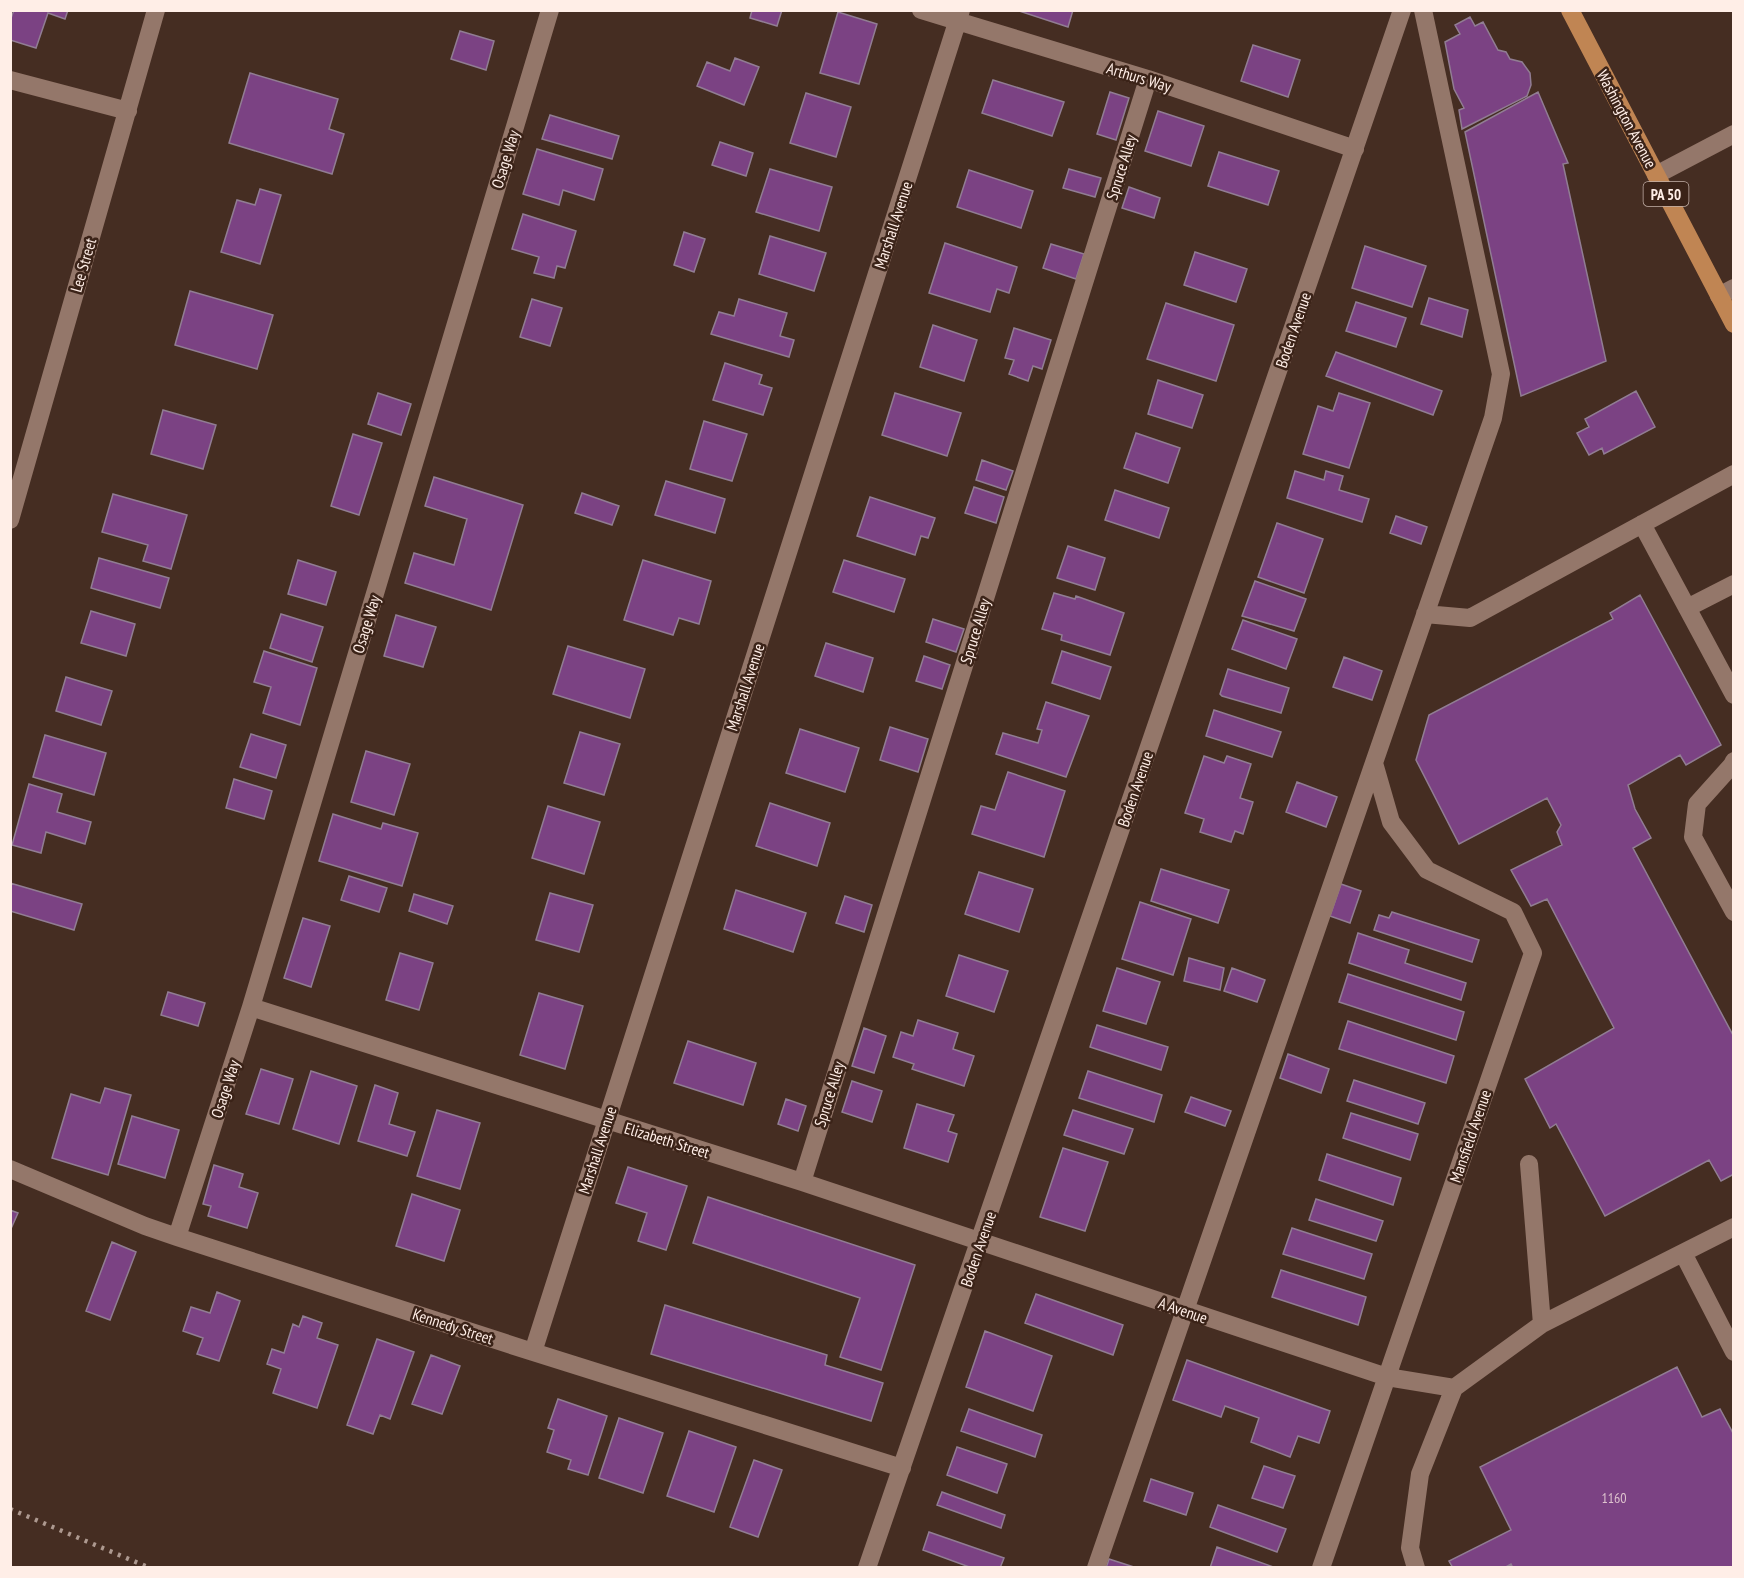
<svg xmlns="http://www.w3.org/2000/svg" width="1744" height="1578" viewBox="0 0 1744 1578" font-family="'PT Sans Narrow',sans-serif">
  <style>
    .building { fill: #7b4283; stroke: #917d93; stroke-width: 1.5 }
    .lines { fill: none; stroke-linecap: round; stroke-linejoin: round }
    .minor { stroke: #94776a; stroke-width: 18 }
    .major { stroke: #c08553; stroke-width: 18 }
    .rail { stroke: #ad9990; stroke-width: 4.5; stroke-dasharray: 3 6; stroke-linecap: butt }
    .labels { text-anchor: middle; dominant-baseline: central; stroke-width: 5; stroke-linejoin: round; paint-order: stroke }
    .number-label { font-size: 14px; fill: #dec3ce }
    .shield { fill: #3b2318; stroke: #c4b1a9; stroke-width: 1.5 }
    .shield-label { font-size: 15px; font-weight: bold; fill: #ffeee7 }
    .street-label { font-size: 16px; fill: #ffeee7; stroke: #3b2318 }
  </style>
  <rect width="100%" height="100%" fill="#452d22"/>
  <!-- building -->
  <path class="building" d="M 14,10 L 68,10 L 65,19 L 48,13 L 36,48 L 10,40 L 10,21 Z
    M 752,10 L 782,10 L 777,26 L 750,18 Z
    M 1016,10 L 1073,10 L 1068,27 Z
    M 838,12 L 877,24 L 859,84 L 820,73 Z
    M 1470,17 L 1475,26 L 1483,22 L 1498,50 L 1506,52 L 1510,59 L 1522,62 L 1530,73 L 1531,85 L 1527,96 L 1462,129 L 1459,110 L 1464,108 L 1454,89 L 1445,42 L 1460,34 L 1455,25 Z
    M 460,31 L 494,41 L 486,70 L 451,59 Z
    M 1253,45 L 1300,60 L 1288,97 L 1241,81 Z
    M 735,58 L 759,67 L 744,105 L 697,86 L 707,62 L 730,71 Z
    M 250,73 L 338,99 L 329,129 L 344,134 L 332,174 L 229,143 Z
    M 993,80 L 1064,102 L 1052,136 L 982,113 Z
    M 1110,92 L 1129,98 L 1116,140 L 1097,134 Z
    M 1538,92 L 1568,163 L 1563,164 L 1606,361 L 1521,396 L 1465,132 Z
    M 806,93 L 851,107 L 836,157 L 790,143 Z
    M 1158,111 L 1204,126 L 1191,166 L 1145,151 Z
    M 550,115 L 619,136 L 612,159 L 542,139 Z
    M 720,142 L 753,153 L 746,176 L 712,165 Z
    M 537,149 L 603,169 L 594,200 L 563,190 L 559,205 L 523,194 Z
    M 1219,152 L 1279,171 L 1268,205 L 1208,186 Z
    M 770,169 L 832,187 L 819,231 L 756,212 Z
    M 1069,169 L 1101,178 L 1095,197 L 1063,188 Z
    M 969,170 L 1033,191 L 1021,228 L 957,207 Z
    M 1129,187 L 1160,198 L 1154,218 L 1122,208 Z
    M 260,189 L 281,195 L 260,264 L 221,252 L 237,200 L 255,205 Z
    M 523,214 L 576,231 L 565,268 L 557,266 L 554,278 L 534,273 L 539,257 L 512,249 Z
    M 684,232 L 705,239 L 694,272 L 674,265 Z
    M 770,236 L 826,253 L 814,291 L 759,274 Z
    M 945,243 L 1017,267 L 1009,293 L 997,289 L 990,312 L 929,293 Z
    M 1051,244 L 1084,254 L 1076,279 L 1043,268 Z
    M 1365,246 L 1426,266 L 1412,307 L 1352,288 Z
    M 1195,252 L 1247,269 L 1236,302 L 1184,285 Z
    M 190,291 L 273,315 L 257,369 L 175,345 Z
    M 1429,298 L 1468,310 L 1462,337 L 1421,324 Z
    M 532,299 L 562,308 L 550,346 L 520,337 Z
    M 739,299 L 787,313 L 780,336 L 794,340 L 789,357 L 711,334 L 719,312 L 734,316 Z
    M 1356,302 L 1406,318 L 1396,347 L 1346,331 Z
    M 1166,303 L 1234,325 L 1216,381 L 1147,359 Z
    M 933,325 L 977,340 L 964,381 L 920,367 Z
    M 1014,328 L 1051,340 L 1042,369 L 1033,366 L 1028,381 L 1009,374 L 1014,360 L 1005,358 Z
    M 1336,352 L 1442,391 L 1433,415 L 1326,376 Z
    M 725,363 L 762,375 L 759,384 L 772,388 L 763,415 L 713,400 Z
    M 1158,380 L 1203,395 L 1192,428 L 1148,414 Z
    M 1636,391 L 1655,427 L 1604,454 L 1602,448 L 1589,455 L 1577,433 L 1589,427 L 1585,419 Z
    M 378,393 L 411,404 L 401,435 L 368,424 Z
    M 895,393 L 961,413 L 947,456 L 882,435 Z
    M 1339,393 L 1370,403 L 1349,468 L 1303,454 L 1318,406 L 1333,411 Z
    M 163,410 L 216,425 L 203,469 L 151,454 Z
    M 704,421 L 747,434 L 732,481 L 690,469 Z
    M 1136,433 L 1180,448 L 1168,483 L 1124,468 Z
    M 353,434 L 382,443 L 359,515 L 331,506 Z
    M 982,460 L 1013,471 L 1006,490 L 976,480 Z
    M 1295,471 L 1324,480 L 1326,471 L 1343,476 L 1339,490 L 1369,499 L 1362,522 L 1287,498 Z
    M 434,477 L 523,505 L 491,610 L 405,583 L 414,553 L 454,565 L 467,519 L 425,506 Z
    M 666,481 L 725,499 L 715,533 L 655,515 Z
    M 974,487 L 1004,497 L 996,523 L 965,513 Z
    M 1115,490 L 1169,508 L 1159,538 L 1105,520 Z
    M 582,493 L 619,506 L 612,525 L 575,513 Z
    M 113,494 L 187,515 L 171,569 L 143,561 L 148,545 L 102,532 Z
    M 870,497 L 935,518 L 928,538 L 921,536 L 915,555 L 857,536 Z
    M 1396,516 L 1427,527 L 1421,544 L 1390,533 Z
    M 1277,523 L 1323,539 L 1304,593 L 1258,577 Z
    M 1068,546 L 1105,558 L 1095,590 L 1057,578 Z
    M 99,558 L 169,578 L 160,608 L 91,588 Z
    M 298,560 L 336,572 L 326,605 L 288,594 Z
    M 643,560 L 711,581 L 699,624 L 679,618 L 673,635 L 624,620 Z
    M 844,560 L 905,579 L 894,612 L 833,592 Z
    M 1255,581 L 1306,599 L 1294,631 L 1242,616 Z
    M 1054,593 L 1075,599 L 1076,596 L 1124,613 L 1110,655 L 1061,640 L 1062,635 L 1042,629 Z
    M 1640,595 L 1721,745 L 1686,765 L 1680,755 L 1628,785 L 1635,809 L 1651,838 L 1633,848 L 1734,1037 L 1734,1174 L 1721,1181 L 1709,1160 L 1605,1216 L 1556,1124 L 1550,1128 L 1525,1079 L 1614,1028 L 1547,899 L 1531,906 L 1511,870 L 1562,845 L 1557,832 L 1561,825 L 1547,798 L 1459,844 L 1416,760 L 1429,715 L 1613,619 L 1610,613 Z
    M 91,611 L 135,624 L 126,656 L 81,643 Z
    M 281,614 L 323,627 L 312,662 L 270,648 Z
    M 396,615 L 436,627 L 423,667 L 384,656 Z
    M 933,619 L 964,629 L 956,652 L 926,642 Z
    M 1243,620 L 1297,639 L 1286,669 L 1232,649 Z
    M 826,643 L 873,658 L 863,692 L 815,676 Z
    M 568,646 L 645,669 L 630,718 L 553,694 Z
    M 264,651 L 317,668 L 300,725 L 263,713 L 271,687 L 254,682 Z
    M 1062,651 L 1111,667 L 1100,699 L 1052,683 Z
    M 924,656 L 950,665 L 942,689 L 916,681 Z
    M 1344,657 L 1382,671 L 1372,700 L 1333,687 Z
    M 1228,669 L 1289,688 L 1281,713 L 1222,696 L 1220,694 Z
    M 66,677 L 112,691 L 101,725 L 56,711 Z
    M 1046,702 L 1089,716 L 1066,777 L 996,754 L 1003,733 L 1038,743 L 1042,730 L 1037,729 Z
    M 1214,710 L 1281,732 L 1272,757 L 1206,736 Z
    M 890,727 L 928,739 L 918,772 L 880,760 Z
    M 800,729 L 859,748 L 845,792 L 786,773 Z
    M 580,732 L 620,744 L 604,795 L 564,783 Z
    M 251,734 L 286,745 L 276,778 L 240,767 Z
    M 45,735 L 106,753 L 94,795 L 33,777 Z
    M 366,751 L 410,764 L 394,815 L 351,802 Z
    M 1204,756 L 1224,763 L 1227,756 L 1251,764 L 1240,798 L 1253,802 L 1243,834 L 1235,831 L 1231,842 L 1200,832 L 1204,819 L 1185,813 Z
    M 1008,772 L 1065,791 L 1044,857 L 972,834 L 981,806 L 995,810 Z
    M 234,779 L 272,791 L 264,819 L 226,808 Z
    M 1297,782 L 1337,797 L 1326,827 L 1286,812 Z
    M 29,784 L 62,794 L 57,812 L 91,822 L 85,844 L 46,832 L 41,853 L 12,845 Z
    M 770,803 L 830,823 L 817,866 L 756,846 Z
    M 548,806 L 600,822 L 584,874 L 532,858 Z
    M 333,814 L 381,829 L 383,823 L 418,833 L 402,886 L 319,861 Z
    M 1161,869 L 1229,890 L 1218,923 L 1151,901 Z
    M 979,872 L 1033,889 L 1019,932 L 965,914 Z
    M 349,876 L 387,888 L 379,912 L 341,900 Z
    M 10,883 L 82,904 L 74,930 L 10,911 Z
    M 1341,884 L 1361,891 L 1350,923 L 1330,916 Z
    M 736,890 L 806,913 L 793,952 L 724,929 Z
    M 550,893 L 593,905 L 579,952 L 536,940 Z
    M 414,894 L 453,906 L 447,924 L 409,911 Z
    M 845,896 L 872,905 L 864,932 L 836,923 Z
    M 1140,902 L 1191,919 L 1173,975 L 1122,959 Z
    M 1392,912 L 1479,940 L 1472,962 L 1374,930 L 1379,915 L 1389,918 Z
    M 303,918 L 330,926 L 311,987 L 284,978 Z
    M 1358,933 L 1409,950 L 1405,963 L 1466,983 L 1461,1000 L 1349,963 Z
    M 400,953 L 433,963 L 419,1010 L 386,1000 Z
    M 959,955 L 1008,971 L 994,1012 L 946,996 Z
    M 1189,958 L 1224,968 L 1220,990 L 1184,981 Z
    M 1117,968 L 1160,982 L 1146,1024 L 1103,1011 Z
    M 1232,968 L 1265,980 L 1257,1002 L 1224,991 Z
    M 1348,974 L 1464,1012 L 1456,1040 L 1339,1002 Z
    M 168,992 L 205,1003 L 198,1026 L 161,1015 Z
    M 539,993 L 583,1006 L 565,1069 L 520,1055 Z
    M 918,1020 L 958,1033 L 953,1049 L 974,1056 L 964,1086 L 912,1069 L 914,1064 L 893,1057 L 901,1032 L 913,1036 Z
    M 1348,1021 L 1454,1056 L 1446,1083 L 1339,1049 Z
    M 1097,1025 L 1168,1047 L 1161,1070 L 1090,1047 Z
    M 864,1028 L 886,1036 L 874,1073 L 852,1066 Z
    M 688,1041 L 756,1063 L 743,1105 L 674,1083 Z
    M 1288,1054 L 1329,1069 L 1321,1093 L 1280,1078 Z
    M 261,1069 L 293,1079 L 279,1124 L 246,1114 Z
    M 311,1071 L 357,1086 L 339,1144 L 293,1129 Z
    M 1088,1071 L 1162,1095 L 1154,1122 L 1079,1098 Z
    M 1354,1080 L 1425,1103 L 1418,1124 L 1347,1101 Z
    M 852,1081 L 882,1091 L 872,1122 L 842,1112 Z
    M 375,1085 L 398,1093 L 389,1124 L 415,1132 L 407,1156 L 358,1141 Z
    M 105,1088 L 131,1095 L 108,1175 L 52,1158 L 71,1094 L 100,1103 Z
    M 1191,1097 L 1231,1111 L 1225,1126 L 1185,1112 Z
    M 786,1099 L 806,1106 L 798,1131 L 778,1124 Z
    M 917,1104 L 954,1115 L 948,1131 L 957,1134 L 948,1162 L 904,1148 Z
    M 437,1110 L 480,1123 L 460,1189 L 417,1176 Z
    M 1073,1110 L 1133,1129 L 1124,1154 L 1064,1135 Z
    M 1351,1113 L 1418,1134 L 1410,1160 L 1343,1138 Z
    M 132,1116 L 179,1130 L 165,1178 L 118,1164 Z
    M 1063,1148 L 1108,1162 L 1085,1231 L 1040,1217 Z
    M 1327,1154 L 1401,1178 L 1393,1205 L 1319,1180 Z
    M 214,1165 L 243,1174 L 239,1187 L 258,1193 L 247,1228 L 208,1216 L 211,1206 L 203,1204 Z
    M 628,1167 L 687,1186 L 666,1250 L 638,1241 L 647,1213 L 616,1203 Z
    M 412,1194 L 460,1210 L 444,1261 L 396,1246 Z
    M 708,1197 L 915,1265 L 881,1370 L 840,1357 L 860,1298 L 693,1243 Z
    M 1316,1199 L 1383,1221 L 1376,1241 L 1309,1220 Z
    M 10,1210 L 18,1213 L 10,1231 Z
    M 1292,1228 L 1372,1254 L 1364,1279 L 1283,1254 Z
    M 112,1242 L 136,1252 L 110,1320 L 86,1311 Z
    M 1281,1270 L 1366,1297 L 1358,1325 L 1272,1297 Z
    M 217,1292 L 240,1301 L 219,1361 L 197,1354 L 203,1338 L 183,1331 L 191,1307 L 210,1313 Z
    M 1036,1294 L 1123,1325 L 1113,1355 L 1025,1323 Z
    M 665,1305 L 827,1355 L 825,1365 L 883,1383 L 871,1421 L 651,1354 Z
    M 303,1316 L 322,1323 L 317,1338 L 338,1345 L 317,1408 L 273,1393 L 281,1369 L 267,1364 L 272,1349 L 284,1353 L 293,1324 L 299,1327 Z
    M 985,1331 L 1052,1356 L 1033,1411 L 966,1387 Z
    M 377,1339 L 414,1352 L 390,1419 L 380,1415 L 373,1434 L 347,1425 Z
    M 431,1355 L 460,1366 L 442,1414 L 412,1404 Z
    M 1187,1360 L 1330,1411 L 1319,1443 L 1298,1436 L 1290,1457 L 1251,1442 L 1259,1418 L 1225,1406 L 1221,1417 L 1173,1400 Z
    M 1677,1367 L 1702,1417 L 1720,1409 L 1734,1435 L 1734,1568 L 1513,1568 L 1511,1564 L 1504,1568 L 1453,1568 L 1449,1561 L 1511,1530 L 1480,1467 Z
    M 558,1399 L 607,1416 L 588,1475 L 568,1469 L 571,1460 L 547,1452 L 554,1430 L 548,1428 Z
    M 969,1409 L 1042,1435 L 1035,1457 L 961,1431 Z
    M 619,1418 L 663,1433 L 643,1493 L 599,1478 Z
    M 689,1431 L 736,1447 L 714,1512 L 667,1496 Z
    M 957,1447 L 1007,1464 L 997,1493 L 947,1475 Z
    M 754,1460 L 782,1470 L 758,1537 L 730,1527 Z
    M 1264,1466 L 1295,1476 L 1283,1508 L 1252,1498 Z
    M 1151,1479 L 1193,1493 L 1186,1515 L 1144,1501 Z
    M 942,1492 L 1005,1515 L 1001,1528 L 937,1505 Z
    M 1218,1505 L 1286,1529 L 1277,1552 L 1210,1527 Z
    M 929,1532 L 1004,1558 L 1000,1568 L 972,1568 L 923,1550 Z
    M 1217,1547 L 1276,1568 L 1210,1568 Z
    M 1109,1559 L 1137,1568 L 1106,1568 Z"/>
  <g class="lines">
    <!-- minor -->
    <path class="minor" d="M 921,10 L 1148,79 L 1355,149
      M 10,80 L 128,111
      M 1656,175 L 1734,134
      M 1719,296 L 1734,288
      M 10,520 L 156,10
      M 1642,524 L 1734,695
      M 1687,608 L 1734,584
      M 1425,614 L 1470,618 L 1734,474
      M 1734,761 L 1732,765 L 1697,804 L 1693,837 L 1734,912
      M 251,1007 L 802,1182 L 1387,1377 L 1454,1388 L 1542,1324 L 1734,1227
      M 1529,1164 L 1542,1324
      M 10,1169 L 145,1226 L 177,1237 L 533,1352 L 902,1468
      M 802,1182 L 1148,79
      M 177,1237 L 251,1007 L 550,10
      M 1683,1253 L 1734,1352
      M 533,1352 L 961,10
      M 867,1568 L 1402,10
      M 1096,1568 L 1493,418 L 1501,374 L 1423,10
      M 1321,1568 L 1533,953 L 1513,912 L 1427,870 L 1391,822 L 1374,763
      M 1416,1568 L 1410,1548 L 1420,1474 L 1454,1388"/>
    <!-- major -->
    <path class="major" d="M 1570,10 L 1734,324"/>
    <!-- rail -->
    <path class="rail" d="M 10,1509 L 150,1568"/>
  </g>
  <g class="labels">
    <!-- number labels -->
    <g class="number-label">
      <text x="1614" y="1498">1160</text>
    </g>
    <!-- shield labels -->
    <rect class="shield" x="1643.5" y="182" width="45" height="24" rx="4.5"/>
    <g class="shield-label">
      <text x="1666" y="194">PA 50</text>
    </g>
    <!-- street labels -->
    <g class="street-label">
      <text transform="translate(1139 77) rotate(17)">Arthurs Way</text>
      <text transform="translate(1627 119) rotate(62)">Washington Avenue</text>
      <text transform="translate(505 159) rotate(-73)">Osage Way</text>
      <text transform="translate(1121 167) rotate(-73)">Spruce Alley</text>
      <text transform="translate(893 225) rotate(-72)">Marshall Avenue</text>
      <text transform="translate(83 265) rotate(-74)">Lee Street</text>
      <text transform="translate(1293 330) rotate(-71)">Boden Avenue</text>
      <text transform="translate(366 624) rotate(-73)">Osage Way</text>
      <text transform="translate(975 631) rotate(-73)">Spruce Alley</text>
      <text transform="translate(745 687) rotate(-72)">Marshall Avenue</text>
      <text transform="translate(1135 789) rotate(-71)">Boden Avenue</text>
      <text transform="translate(225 1089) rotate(-72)">Osage Way</text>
      <text transform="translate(829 1094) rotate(-73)">Spruce Alley</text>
      <text transform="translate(1470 1136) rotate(-71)">Mansfield Avenue</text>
      <text transform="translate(667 1140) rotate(17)">Elizabeth Street</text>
      <text transform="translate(597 1150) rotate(-72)">Marshall Avenue</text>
      <text transform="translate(978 1249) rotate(-71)">Boden Avenue</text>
      <text transform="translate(1183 1310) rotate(19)">A Avenue</text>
      <text transform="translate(453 1326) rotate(18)">Kennedy Street</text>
    </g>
  </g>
  <!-- border -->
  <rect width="1744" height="1578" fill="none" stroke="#ffeee7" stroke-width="24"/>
</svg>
